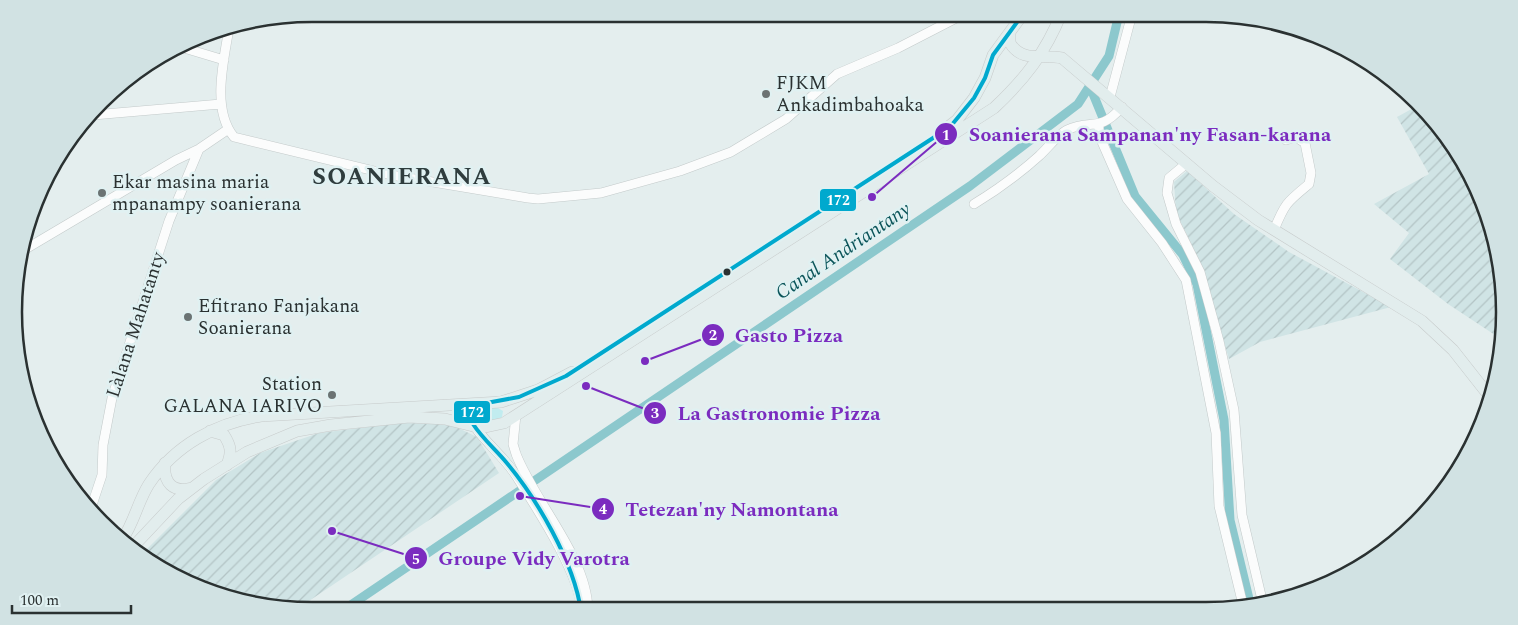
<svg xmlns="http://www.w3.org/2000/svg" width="1518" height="625" viewBox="0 0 1518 625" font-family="Spectral,serif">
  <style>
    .industrial { fill: url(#industrial-furrows) }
    .green { fill: #c1ecef }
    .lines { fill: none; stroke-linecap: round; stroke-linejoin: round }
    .canal { stroke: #8cc8cd; stroke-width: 9 }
    .minor-casing { stroke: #c3caca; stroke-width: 10 }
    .major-casing { stroke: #c7cbcb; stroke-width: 12 }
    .minor { stroke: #fbfcfc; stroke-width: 9 }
    .major { stroke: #e2eded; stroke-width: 11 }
    .bus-1-casing { stroke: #e0f1f2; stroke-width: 8 }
    .bus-1 { stroke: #00a9ce; stroke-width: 4 }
    .poi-dot { fill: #6b7373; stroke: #e0f1f2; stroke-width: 2 }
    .bus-dot { fill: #2a3131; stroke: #e0f1f2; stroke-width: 2 }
    .labels { text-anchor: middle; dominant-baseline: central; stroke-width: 5; stroke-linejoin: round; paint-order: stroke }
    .poi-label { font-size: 19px; fill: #2a3131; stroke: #e0f1f2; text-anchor: start }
    .street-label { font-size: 19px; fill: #2a3131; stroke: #e0f1f2 }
    .water-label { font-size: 20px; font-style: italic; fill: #0b555a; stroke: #e0f1f2 }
    .district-label { font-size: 24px; font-weight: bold; letter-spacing: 1px; fill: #2f3d3e; stroke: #e0f1f2 }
    .rim { fill: none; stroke: #2a3131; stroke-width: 2.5 }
    .leader { fill: none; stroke: #7b2cbf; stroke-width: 2 }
    .callout-dot { fill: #7b2cbf; stroke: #e0f1f2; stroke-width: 2 }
    .mark-label { font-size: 15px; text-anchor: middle; font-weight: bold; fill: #fff }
    .callout-label { font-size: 20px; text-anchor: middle; font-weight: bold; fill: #7b2cbf; stroke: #e0f1f2; stroke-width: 5; stroke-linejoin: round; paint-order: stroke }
    .line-badge { stroke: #e0f1f2; stroke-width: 2 }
    .badge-label { font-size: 14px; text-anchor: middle; font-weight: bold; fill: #fff }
  </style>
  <defs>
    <pattern id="industrial-furrows" width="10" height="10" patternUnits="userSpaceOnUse" patternTransform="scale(1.25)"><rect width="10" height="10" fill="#d0e4e5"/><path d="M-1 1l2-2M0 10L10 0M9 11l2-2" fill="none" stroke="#b3c4c5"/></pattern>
  </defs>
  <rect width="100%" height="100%" fill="#e4eeee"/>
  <!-- industrial -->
  <path class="industrial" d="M 1417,106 L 1473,180 L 1504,293 L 1498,337 L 1448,304 L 1390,259 L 1409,233 L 1374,204 L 1429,174 L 1397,117 Z
    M 1187,171 L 1234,214 L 1289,252 L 1391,307 L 1260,342 L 1229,359 L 1200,262 L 1176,212 L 1174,182 Z
    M 401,423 L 450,424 L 477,437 L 499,473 L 297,609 L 217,595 L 141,555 L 216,480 L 260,453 L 319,433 Z"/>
  <!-- green -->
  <path class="green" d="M 490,407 L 498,408 L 503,411 L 502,417 C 494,423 487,424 477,421 L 475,417 L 482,410 Z"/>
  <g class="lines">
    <!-- canal -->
    <path class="canal" d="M 1089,84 L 1135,196 L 1183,255 L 1197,284 L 1224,420 L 1230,520 L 1251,607
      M 342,611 L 970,186 L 1078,104 L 1109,56 L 1119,14"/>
    <defs>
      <path id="minor" d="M 229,28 C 224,60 211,109 234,137 L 391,175 L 528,198 L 538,199 L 601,193 L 680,171 L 731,152 L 786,119 L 837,74 L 898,48 L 964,14
        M 184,48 L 224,60
        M 1110,97 L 1132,14
        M 93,115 L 221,104
        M 1099,125 L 1099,135 L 1127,199 L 1162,243 L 1186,280 L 1216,433 L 1219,506 L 1244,609
        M 1187,163 L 1169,178 L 1167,193 L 1176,224 L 1200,272 L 1219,341 L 1234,410 L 1242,515 L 1263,604
        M 974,204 C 997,190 1019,174 1039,156 C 1048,148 1057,135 1067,130 C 1092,118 1098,134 1122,107
        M 1274,230 C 1285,203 1287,202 1309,184 L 1311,173 L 1305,143 L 1296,137 L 1286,140
        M 24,250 L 176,160 L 199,149 L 227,130
        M 516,415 L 513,444 L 516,454 C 535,503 587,557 588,610
        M 475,427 C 487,444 504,457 515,474 C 534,504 582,576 581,611
        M 92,505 L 102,475 L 103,445 L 112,398 L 169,221 L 199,149"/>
      <path id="major" d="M 1010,33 L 1010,43 C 1022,63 1042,54 1062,58 L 1213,186 L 1258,220 L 1422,321 L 1453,350 L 1490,397
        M 940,133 L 957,120 L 974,98 L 985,78 L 993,55 L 1023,14
        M 210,431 L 224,435 C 231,446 232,452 227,465
        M 165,463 C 163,483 173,493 192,488
        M 122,540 C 134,523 138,501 149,484 C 175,445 216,423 261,416 L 501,402 L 538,390 L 572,372
        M 131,549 L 178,499 L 204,479 L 247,452 L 297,431 L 331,425 L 409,417 L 445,419 L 481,428 L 504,423 L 994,108 C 1024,80 1046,52 1061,14"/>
    </defs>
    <!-- minor casing -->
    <use href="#minor" class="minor-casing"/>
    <!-- major casing -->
    <use href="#major" class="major-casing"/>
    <!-- minor -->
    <use href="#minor" class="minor"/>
    <!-- major -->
    <use href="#major" class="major"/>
    <defs>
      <path id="bus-1" d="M 581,611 C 574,562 537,499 506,462 C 495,449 482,438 473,424 L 470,418 L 472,411 L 481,404 L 519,397 L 566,376 L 950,127 L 974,98 L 985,78 L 993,55 L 1023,14"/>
    </defs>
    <!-- bus-1 casing -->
    <use href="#bus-1" class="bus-1-casing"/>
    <!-- bus-1 -->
    <use href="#bus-1" class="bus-1"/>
  </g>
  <!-- markers -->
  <g class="poi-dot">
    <circle cx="766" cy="94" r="5"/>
    <circle cx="102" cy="193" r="5"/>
    <circle cx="188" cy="317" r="5"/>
    <circle cx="332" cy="395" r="5"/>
  </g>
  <circle class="bus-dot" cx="727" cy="272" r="4.5"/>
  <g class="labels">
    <!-- poi labels -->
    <g class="poi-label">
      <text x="776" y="83">FJKM<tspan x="776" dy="22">Ankadimbahoaka</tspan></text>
      <text x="112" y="182">Ekar masina maria<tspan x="112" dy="22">mpanampy soanierana</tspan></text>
      <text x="198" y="306">Efitrano Fanjakana<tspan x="198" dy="22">Soanierana</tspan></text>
      <text x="322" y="384" text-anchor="end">Station<tspan x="322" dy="22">GALANA IARIVO</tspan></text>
    </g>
    <!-- street labels -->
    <g class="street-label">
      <text transform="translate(136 325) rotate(-72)">Làlana Mahatanty</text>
    </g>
    <!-- water labels -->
    <g class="water-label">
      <text transform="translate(843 251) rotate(-34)">Canal Andriantany</text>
    </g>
    <!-- district labels -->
    <g class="district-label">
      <text x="402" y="177">SOANIERANA</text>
    </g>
  </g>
  <!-- crop -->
  <path d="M0 0H1518V625H0ZM312 22H1206A290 290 0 0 1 1496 312V312A290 290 0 0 1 1206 602H312A290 290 0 0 1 22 312V312A290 290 0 0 1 312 22Z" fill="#d1e2e3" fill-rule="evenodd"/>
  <path class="rim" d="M312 22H1206A290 290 0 0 1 1496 312V312A290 290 0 0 1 1206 602H312A290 290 0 0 1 22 312V312A290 290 0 0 1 312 22Z"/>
  <!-- callouts -->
  <path class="leader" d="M872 197L946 134M645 361L713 335M586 386L655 413M520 496L603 509M332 531L416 558"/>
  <g class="callout-dot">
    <circle cx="872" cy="197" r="5"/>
    <circle cx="645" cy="361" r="5"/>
    <circle cx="586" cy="386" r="5"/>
    <circle cx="520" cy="496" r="5"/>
    <circle cx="332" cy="531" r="5"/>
    <circle cx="946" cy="134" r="12"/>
    <circle cx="713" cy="335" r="12"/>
    <circle cx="655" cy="413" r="12"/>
    <circle cx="603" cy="509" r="12"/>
    <circle cx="416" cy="558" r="12"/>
  </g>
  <g class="mark-label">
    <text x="946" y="140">1</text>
    <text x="713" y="340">2</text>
    <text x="655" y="418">3</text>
    <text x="603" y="514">4</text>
    <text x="416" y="564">5</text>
  </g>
  <g class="callout-label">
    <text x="1150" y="141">Soanierana Sampanan'ny Fasan-karana</text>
    <text x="789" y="342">Gasto Pizza</text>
    <text x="779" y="420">La Gastronomie Pizza</text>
    <text x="732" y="516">Tetezan'ny Namontana</text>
    <text x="534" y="565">Groupe Vidy Varotra</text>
  </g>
  <g class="line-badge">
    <rect x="819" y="188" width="38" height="24" rx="5" fill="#00a9ce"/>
    <rect x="453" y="400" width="38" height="24" rx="5" fill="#00a9ce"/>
  </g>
  <g class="badge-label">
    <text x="838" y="205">172</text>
    <text x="472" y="417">172</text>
  </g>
  <!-- scale -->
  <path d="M12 605v8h119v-8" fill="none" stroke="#2a3131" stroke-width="2.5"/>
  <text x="20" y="605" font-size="15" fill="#2a3131" stroke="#e0f1f2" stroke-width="4" paint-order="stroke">100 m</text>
</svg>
